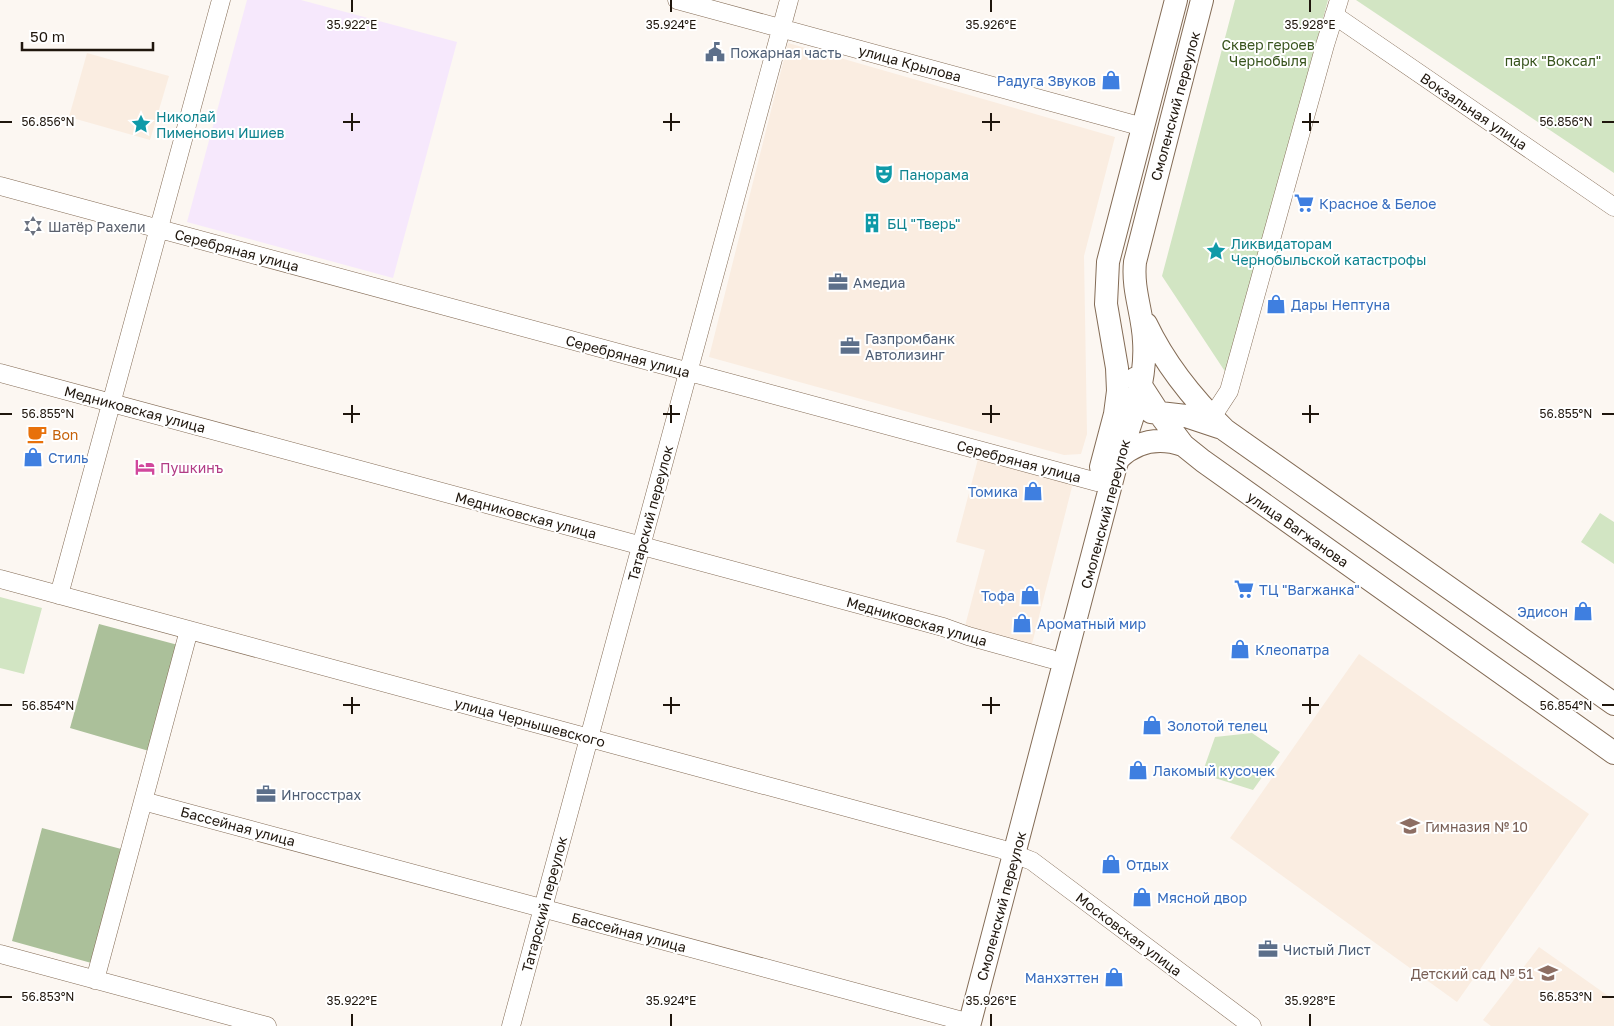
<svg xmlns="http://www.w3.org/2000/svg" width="1614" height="1026" viewBox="0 0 1614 1026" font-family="'Golos Text',sans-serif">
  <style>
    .built { fill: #faede1 }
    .medical { fill: #f6e8fc }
    .green { fill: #d2e5c3 }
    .forest { fill: #abc09a }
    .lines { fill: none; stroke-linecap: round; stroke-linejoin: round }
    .minor-casing { stroke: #836b55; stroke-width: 19 }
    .major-casing { stroke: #836b55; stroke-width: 24 }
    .minor { stroke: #fff; stroke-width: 18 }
    .major { stroke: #fff; stroke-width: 22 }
    .ticks { fill: none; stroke: #1f160d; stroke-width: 2 }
    .labels { text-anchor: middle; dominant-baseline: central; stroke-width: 4; stroke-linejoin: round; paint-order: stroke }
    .park-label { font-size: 14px; fill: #37531c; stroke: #fff }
    .service-label { font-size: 14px; fill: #4e5e75; stroke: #fff; text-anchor: start }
    .street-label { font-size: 14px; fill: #1f160d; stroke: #fff }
    .shop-label { font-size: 14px; fill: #366cbe; stroke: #fff; text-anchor: start }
    .culture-label { font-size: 14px; fill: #0d838f; stroke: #fff; text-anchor: start }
    .worship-label { font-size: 14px; fill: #5b616d; stroke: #fff; text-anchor: start }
    .food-label { font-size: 14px; fill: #c56008; stroke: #fff; text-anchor: start }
    .hotel-label { font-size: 14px; fill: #b23c85; stroke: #fff; text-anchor: start }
    .education-label { font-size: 14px; fill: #785e54; stroke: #fff; text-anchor: start }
    .ticks-label { font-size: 12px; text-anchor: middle; fill: #1f160d; stroke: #fff; stroke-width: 4; stroke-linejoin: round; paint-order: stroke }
  </style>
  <rect width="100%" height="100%" fill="#fcf7f2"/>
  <!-- built -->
  <path class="built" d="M 788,43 L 1115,137 L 1084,256 L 1087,434 L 1081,454 L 1064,455 L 709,357 Z
    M 87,53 L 169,76 L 150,140 L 69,117 Z
    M 978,459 L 1073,483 L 1032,644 L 965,626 L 985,550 L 956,542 Z
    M 1359,654 L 1589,814 L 1457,1002 L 1230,838 Z
    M 1539,947 L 1614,1000 L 1614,1026 L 1491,1026 L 1483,1020 Z"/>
  <!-- medical -->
  <path class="medical" d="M 247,0 L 301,0 L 457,42 L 393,278 L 187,222 Z"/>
  <!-- green -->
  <path class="green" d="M 1235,0 L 1328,0 L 1226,373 L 1162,276 Z
    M 1356,0 L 1614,0 L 1614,173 Z
    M 1600,513 L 1614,522 L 1614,564 L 1581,542 Z
    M 0,597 L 42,608 L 24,674 L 0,668 Z
    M 1252,733 L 1280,752 L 1253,790 L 1202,774 L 1215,737 Z"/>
  <!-- forest -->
  <path class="forest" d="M 99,624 L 178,645 L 149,751 L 70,728 Z
    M 42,828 L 125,850 L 95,964 L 12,941 Z"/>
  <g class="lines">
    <defs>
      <path id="minor" d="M 677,0 L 1143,127
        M 1334,15 L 1614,207
        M 0,186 L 1097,482
        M 0,373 L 943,627 L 968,636 L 1051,659
        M 1212,417 L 1229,391 L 1325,45 L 1339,0
        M 0,579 L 1001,849 L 1032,861 L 1252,1026
        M 59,595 L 221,0
        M 143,801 L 970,1023
        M 0,954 L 267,1026
        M 95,980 L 189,630
        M 511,1026 L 789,0"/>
      <path id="major" d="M 1146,324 C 1165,364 1193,399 1225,430 L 1614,704
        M 1136,378 L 1158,412 L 1183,445 L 1203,461 L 1614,753
        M 1151,412 L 1186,416 L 1219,427
        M 1119,458 C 1137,441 1159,437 1183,445
        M 1101,467 L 1115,414 L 1118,391 L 1117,368 L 1106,304 L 1108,262 L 1176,0
        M 969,1026 L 1116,465 C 1130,426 1147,383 1144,341 C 1143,314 1132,290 1135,262 L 1202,0"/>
    </defs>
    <!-- minor casing -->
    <use href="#minor" class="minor-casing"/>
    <!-- major casing -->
    <use href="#major" class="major-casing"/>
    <!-- minor -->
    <use href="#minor" class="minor"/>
    <!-- major -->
    <use href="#major" class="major"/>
  </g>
  <!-- ticks -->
  <path class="ticks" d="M 352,0 L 352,12M 671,0 L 671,12M 991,0 L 991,12M 1310,0 L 1310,12M 352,113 L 352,131M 671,113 L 671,131M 991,113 L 991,131M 1310,113 L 1310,131M 0,122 L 12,122M 343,122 L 360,122M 663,122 L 680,122M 982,122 L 1000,122M 1302,122 L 1319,122M 1602,122 L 1614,122M 352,405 L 352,423M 671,405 L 671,423M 991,405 L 991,423M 1310,405 L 1310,423M 0,414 L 12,414M 343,414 L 360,414M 663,414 L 680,414M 982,414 L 1000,414M 1302,414 L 1319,414M 1602,414 L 1614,414M 352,697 L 352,714M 671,697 L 671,714M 991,697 L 991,714M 1310,697 L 1310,714M 0,705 L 12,705M 343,705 L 360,705M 663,705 L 680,705M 982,705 L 1000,705M 1302,705 L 1319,705M 1602,705 L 1614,705M 0,997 L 12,997M 1602,997 L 1614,997M 352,1014 L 352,1026M 671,1014 L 671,1026M 991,1014 L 991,1026M 1310,1014 L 1310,1026"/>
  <!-- icons -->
  <defs>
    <symbol id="civic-bare" viewBox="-9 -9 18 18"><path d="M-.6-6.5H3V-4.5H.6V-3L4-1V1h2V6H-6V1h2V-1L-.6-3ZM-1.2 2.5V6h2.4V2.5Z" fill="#5c6f8a" stroke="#fff" stroke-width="2.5" paint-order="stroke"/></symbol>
    <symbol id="shop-bare" viewBox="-9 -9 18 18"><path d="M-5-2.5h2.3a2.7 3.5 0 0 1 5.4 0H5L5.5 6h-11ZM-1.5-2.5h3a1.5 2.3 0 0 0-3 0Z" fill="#3f7fe0" stroke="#fff" stroke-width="2.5" paint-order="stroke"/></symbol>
    <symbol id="sight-bare" viewBox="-9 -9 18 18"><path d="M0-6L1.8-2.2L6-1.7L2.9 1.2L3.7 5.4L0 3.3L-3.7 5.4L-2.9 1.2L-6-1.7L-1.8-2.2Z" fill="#0f9aa8" stroke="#fff" stroke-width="2.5" paint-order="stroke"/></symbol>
    <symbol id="theatre-bare" viewBox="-9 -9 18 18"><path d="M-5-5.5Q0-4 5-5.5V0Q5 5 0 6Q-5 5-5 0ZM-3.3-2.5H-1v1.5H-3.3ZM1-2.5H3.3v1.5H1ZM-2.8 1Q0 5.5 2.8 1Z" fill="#0f9aa8" stroke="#fff" stroke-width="2.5" paint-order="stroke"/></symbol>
    <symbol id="supermarket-bare" viewBox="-9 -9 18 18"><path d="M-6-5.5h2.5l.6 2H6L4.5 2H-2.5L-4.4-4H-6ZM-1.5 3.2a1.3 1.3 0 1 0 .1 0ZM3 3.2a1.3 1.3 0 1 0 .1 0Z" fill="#3f7fe0" stroke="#fff" stroke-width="2.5" paint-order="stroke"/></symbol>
    <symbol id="building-bare" viewBox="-9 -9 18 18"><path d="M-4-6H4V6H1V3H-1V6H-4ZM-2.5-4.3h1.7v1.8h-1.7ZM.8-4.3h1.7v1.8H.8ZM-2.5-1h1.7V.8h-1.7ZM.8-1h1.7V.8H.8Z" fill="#0f9aa8" stroke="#fff" stroke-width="2.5" paint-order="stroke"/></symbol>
    <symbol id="synagogue-bare" viewBox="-9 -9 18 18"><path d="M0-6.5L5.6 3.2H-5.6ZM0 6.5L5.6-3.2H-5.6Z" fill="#6b7280" stroke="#fff" stroke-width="2.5" paint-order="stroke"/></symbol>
    <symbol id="office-bare" viewBox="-9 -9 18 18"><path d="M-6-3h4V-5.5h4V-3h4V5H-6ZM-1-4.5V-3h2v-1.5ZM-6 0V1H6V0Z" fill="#5c6f8a" stroke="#fff" stroke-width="2.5" paint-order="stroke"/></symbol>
    <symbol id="cafe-bare" viewBox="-9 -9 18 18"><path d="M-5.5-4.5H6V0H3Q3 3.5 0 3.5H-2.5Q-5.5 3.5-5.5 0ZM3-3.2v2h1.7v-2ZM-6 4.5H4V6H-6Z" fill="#e8710a" stroke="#fff" stroke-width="2.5" paint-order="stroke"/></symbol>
    <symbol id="hotel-bare" viewBox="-9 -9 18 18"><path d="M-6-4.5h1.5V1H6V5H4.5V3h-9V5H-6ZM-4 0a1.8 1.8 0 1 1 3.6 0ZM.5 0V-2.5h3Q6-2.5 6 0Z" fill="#d1479c" stroke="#fff" stroke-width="2.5" paint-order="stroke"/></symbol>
    <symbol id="school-bare" viewBox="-9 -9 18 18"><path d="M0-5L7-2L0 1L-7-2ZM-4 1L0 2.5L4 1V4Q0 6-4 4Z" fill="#8d6e63" stroke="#fff" stroke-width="2.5" paint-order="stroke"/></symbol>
  </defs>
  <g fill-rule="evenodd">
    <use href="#civic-bare" x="701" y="38" width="28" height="28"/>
    <use href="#shop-bare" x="1097" y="66" width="28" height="28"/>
    <use href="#sight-bare" x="127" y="110" width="28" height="28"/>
    <use href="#theatre-bare" x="870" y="160" width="28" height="28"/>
    <use href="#supermarket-bare" x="1290" y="189" width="28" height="28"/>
    <use href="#building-bare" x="858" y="209" width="28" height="28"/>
    <use href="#synagogue-bare" x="19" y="212" width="28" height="28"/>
    <use href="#sight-bare" x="1202" y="237" width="28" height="28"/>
    <use href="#office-bare" x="824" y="268" width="28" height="28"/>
    <use href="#shop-bare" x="1262" y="290" width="28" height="28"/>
    <use href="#office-bare" x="836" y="332" width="28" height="28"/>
    <use href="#cafe-bare" x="23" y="420" width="28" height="28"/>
    <use href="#shop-bare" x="19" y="443" width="28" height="28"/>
    <use href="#hotel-bare" x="131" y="453" width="28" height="28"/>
    <use href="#shop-bare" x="1019" y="477" width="28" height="28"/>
    <use href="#supermarket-bare" x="1230" y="575" width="28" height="28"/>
    <use href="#shop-bare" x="1016" y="581" width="28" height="28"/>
    <use href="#shop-bare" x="1569" y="597" width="28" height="28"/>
    <use href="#shop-bare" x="1008" y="609" width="28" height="28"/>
    <use href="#shop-bare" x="1226" y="635" width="28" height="28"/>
    <use href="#shop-bare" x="1138" y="711" width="28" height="28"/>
    <use href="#shop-bare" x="1124" y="756" width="28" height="28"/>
    <use href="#office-bare" x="252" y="780" width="28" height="28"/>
    <use href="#school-bare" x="1396" y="812" width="28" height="28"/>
    <use href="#shop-bare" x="1097" y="850" width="28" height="28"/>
    <use href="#shop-bare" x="1128" y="883" width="28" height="28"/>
    <use href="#office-bare" x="1254" y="935" width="28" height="28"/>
    <use href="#school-bare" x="1534" y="959" width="28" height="28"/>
    <use href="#shop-bare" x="1100" y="963" width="28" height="28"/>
  </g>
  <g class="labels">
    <!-- park labels -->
    <g class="park-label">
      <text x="1268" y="44">Сквер героев<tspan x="1268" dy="16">Чернобыля</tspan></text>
      <text x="1553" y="60">парк "Воксал"</text>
    </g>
    <!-- service labels -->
    <g class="service-label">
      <text x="730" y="52">Пожарная часть</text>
      <text x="853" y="282">Амедиа</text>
      <text x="865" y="338">Газпромбанк<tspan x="865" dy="16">Автолизинг</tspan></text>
      <text x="281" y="794">Ингосстрах</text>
      <text x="1283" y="949">Чистый Лист</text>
    </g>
    <!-- street labels -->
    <g class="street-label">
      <text transform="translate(910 63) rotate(15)">улица Крылова</text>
      <text transform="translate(1175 106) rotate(-75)">Смоленский переулок</text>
      <text transform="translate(1474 111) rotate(34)">Вокзальная улица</text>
      <text transform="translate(237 250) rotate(15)">Серебряная улица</text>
      <text transform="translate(628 356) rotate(15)">Серебряная улица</text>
      <text transform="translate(135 409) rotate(15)">Медниковская улица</text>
      <text transform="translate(1019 461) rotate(15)">Серебряная улица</text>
      <text transform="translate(650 513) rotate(-75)">Татарский переулок</text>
      <text transform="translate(1105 514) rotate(-75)">Смоленский переулок</text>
      <text transform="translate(526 515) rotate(15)">Медниковская улица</text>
      <text transform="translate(1298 529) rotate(35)">улица Вагжанова</text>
      <text transform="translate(917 621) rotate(16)">Медниковская улица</text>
      <text transform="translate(530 722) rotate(15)">улица Чернышевского</text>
      <text transform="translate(238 826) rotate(15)">Бассейная улица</text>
      <text transform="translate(544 904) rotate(-75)">Татарский переулок</text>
      <text transform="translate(1001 906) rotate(-75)">Смоленский переулок</text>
      <text transform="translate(629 932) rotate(15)">Бассейная улица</text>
      <text transform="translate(1129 934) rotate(37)">Московская улица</text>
    </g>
    <!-- shop labels -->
    <g class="shop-label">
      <text x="1096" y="80" text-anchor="end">Радуга Звуков</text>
      <text x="1319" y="203">Красное &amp; Белое</text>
      <text x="1291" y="304">Дары Нептуна</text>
      <text x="48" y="457">Стиль</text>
      <text x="1018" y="491" text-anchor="end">Томика</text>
      <text x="1259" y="589">ТЦ "Вагжанка"</text>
      <text x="1015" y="595" text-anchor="end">Тофа</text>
      <text x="1568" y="611" text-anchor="end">Эдисон</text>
      <text x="1037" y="623">Ароматный мир</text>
      <text x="1255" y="649">Клеопатра</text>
      <text x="1167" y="725">Золотой телец</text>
      <text x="1153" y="770">Лакомый кусочек</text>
      <text x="1126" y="864">Отдых</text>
      <text x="1157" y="897">Мясной двор</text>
      <text x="1099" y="977" text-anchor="end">Манхэттен</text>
    </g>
    <!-- culture labels -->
    <g class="culture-label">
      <text x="156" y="116">Николай<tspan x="156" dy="16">Пименович Ишиев</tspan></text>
      <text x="899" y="174">Панорама</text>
      <text x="887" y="223">БЦ "Тверь"</text>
      <text x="1231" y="243">Ликвидаторам<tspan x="1231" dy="16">Чернобыльской катастрофы</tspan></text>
    </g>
    <!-- worship labels -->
    <g class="worship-label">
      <text x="48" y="226">Шатёр Рахели</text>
    </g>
    <!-- food labels -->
    <g class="food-label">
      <text x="52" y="434">Bon</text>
    </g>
    <!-- hotel labels -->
    <g class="hotel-label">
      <text x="160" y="467">Пушкинъ</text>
    </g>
    <!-- education labels -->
    <g class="education-label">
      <text x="1425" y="826">Гимназия № 10</text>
      <text x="1533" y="973" text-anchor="end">Детский сад № 51</text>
    </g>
  </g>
  <g class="ticks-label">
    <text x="352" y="29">35.922°E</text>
    <text x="671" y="29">35.924°E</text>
    <text x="991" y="29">35.926°E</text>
    <text x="1310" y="29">35.928°E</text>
    <text x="48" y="126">56.856°N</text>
    <text x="1566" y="126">56.856°N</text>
    <text x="48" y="418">56.855°N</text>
    <text x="1566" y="418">56.855°N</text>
    <text x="48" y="710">56.854°N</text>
    <text x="1566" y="710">56.854°N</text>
    <text x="48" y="1001">56.853°N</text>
    <text x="1566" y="1001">56.853°N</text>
    <text x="352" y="1005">35.922°E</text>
    <text x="671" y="1005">35.924°E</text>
    <text x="991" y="1005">35.926°E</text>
    <text x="1310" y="1005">35.928°E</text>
  </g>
  <!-- scale -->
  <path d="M22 42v8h131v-8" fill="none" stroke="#1f160d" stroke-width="2.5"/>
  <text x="30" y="42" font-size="15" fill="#1f160d" stroke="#ffffff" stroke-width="4" paint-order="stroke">50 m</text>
</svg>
